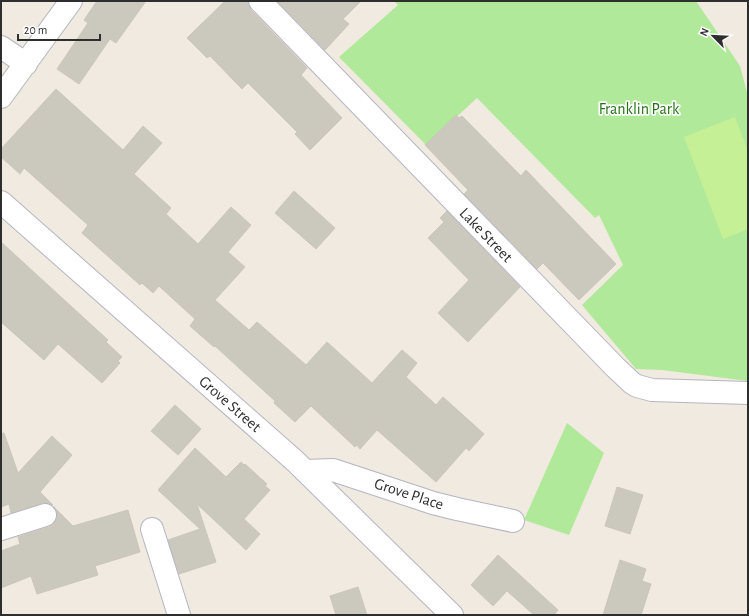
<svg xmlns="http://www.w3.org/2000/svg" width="749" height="616" viewBox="0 0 749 616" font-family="'Alegreya Sans',sans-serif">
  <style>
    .green { fill: #b1e99a }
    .pitch { fill: #c5f095 }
    .building { fill: #cbc8be; stroke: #ccc6b9 }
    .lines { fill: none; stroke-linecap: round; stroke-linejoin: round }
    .minor-casing { stroke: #b4b5c2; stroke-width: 24 }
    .minor { stroke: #fff; stroke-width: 22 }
    .labels { text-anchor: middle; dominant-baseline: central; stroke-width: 3.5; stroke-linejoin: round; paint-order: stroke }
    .park-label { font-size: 16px; fill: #257217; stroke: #fff }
    .street-label { font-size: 16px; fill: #2e2e2e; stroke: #fff }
  </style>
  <rect width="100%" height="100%" fill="#f0eae0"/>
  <!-- green -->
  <path class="green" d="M 394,1 L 696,1 L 740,66 L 748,96 L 748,381 L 662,370 L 636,369 L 582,305 L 623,265 L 599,215 L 595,218 L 477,98 L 426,145 L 339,57 L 398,5 Z
    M 567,423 L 604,453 L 569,535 L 524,520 Z"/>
  <!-- pitch -->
  <path class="pitch" d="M 735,117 L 748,151 L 748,229 L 723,239 L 684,137 Z"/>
  <!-- building -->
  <path class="building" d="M 97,1 L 146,1 L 116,43 L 110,39 L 79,84 L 57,69 L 88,23 L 84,20 Z
    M 225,1 L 248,1 L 248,4 L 251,10 L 307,68 L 301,75 L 342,118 L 310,150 L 295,134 L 297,132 L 248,83 L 242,89 L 210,56 L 207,58 L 187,38 Z
    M 277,1 L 361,1 L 343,19 L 349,24 L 325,50 Z
    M 56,89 L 123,150 L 143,126 L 162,143 L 134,174 L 171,208 L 166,214 L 198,244 L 231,207 L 251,225 L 228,252 L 245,267 L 215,300 L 249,330 L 257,322 L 306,365 L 327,342 L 372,383 L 402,350 L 417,363 L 406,377 L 436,405 L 443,397 L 484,434 L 469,451 L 466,448 L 436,482 L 377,430 L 360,449 L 357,445 L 355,447 L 311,406 L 295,422 L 274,403 L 275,401 L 215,346 L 214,347 L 190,326 L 195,319 L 159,286 L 153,293 L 142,283 L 140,285 L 82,233 L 88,225 L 24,168 L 20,174 L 1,157 L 1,149 Z
    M 456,115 L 459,118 L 462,116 L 521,176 L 526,170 L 616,264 L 579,300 L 543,263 L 537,269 L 464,194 L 468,190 L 425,145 Z
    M 294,191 L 335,228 L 316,249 L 275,213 Z
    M 447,211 L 520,287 L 468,342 L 438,313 L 469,280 L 428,238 L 444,222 L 440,218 Z
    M 1,242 L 108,340 L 106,342 L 122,357 L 118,361 L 120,363 L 102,383 L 58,344 L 44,360 L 1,322 Z
    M 175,405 L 201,429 L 178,455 L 151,431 Z
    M 4,433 L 18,473 L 52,436 L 72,455 L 40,492 L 53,505 L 47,503 L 42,503 L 11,513 L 9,504 L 1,507 L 1,434 Z
    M 195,448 L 226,477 L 241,462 L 244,465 L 245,464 L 267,484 L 265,486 L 270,490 L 244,519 L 260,534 L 246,550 L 197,504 L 216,562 L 179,574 L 168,540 L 200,529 L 158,490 Z
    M 617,487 L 643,495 L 630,534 L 605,526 Z
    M 54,507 L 73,526 L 128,510 L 140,552 L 95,566 L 98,575 L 37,594 L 31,576 L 1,588 L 1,551 L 20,544 L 18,537 L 49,527 L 54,524 L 57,517 L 57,512 Z
    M 498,555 L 558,610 L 554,615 L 534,615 L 507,591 L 493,606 L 471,585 Z
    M 620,560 L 646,569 L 642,581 L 651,584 L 641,615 L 603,615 Z
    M 358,587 L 367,615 L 336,615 L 330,596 Z"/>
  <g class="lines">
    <defs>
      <path id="minor" d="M 260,1 L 616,368 L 632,383 L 637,386 L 652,390 L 748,393
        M 1,47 L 26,64
        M 1,97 L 71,1
        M 1,202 L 295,461 L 452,615
        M 305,471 L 333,470 L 433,503 L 457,509 L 513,521
        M 1,529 L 45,515
        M 152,529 L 179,615"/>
    </defs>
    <!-- minor casing -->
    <use href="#minor" class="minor-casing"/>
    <!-- minor -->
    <use href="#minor" class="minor"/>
  </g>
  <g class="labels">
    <!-- park labels -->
    <g class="park-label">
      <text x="639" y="109">Franklin Park</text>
    </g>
    <!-- street labels -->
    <g class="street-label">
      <text transform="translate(486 235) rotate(46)">Lake Street</text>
      <text transform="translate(230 404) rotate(41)">Grove Street</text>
      <text transform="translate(409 494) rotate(18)">Grove Place</text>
    </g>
  </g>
  <!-- border -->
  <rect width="749" height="616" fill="none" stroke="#2e2e2e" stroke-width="4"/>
  <!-- north arrow -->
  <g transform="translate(713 36) rotate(294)" stroke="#ffffff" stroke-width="3" paint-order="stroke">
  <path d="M0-3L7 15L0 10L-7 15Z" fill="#2e2e2e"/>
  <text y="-6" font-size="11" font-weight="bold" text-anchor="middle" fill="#2e2e2e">N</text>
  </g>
  <!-- scale -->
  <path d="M18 34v6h82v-6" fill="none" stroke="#2e2e2e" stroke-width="2"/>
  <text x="24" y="34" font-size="12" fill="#2e2e2e" stroke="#ffffff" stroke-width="3" paint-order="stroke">20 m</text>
</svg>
